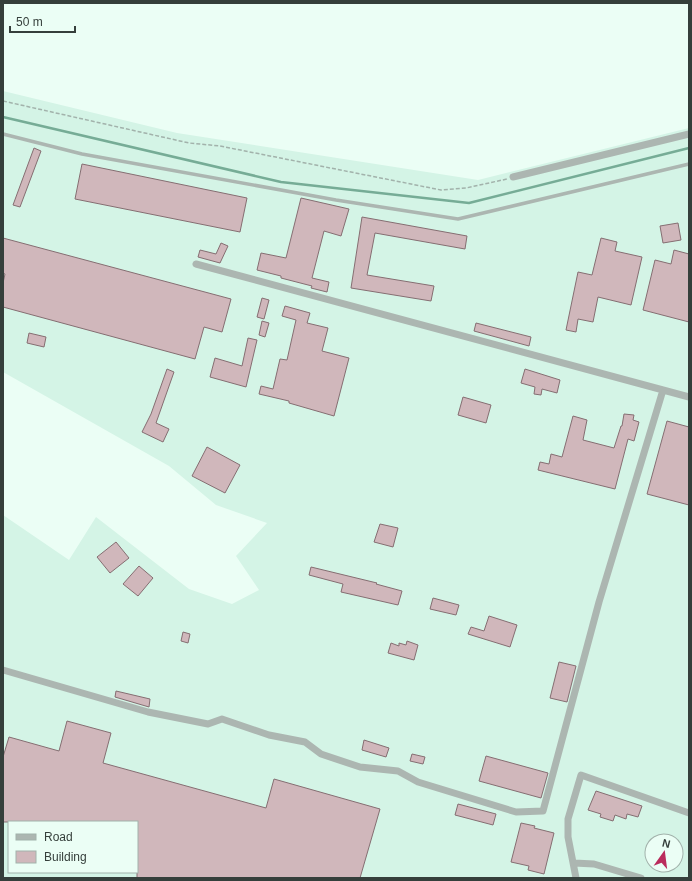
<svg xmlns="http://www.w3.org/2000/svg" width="692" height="881" viewBox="0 0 692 881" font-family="Arial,sans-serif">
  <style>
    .built { fill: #d4f4e6; fill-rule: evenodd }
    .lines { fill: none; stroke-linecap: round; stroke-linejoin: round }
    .stream { stroke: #76ac96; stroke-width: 2.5 }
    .building { fill: #d0b7bb; stroke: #856e72 }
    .path { stroke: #a2b2ab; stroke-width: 1.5; stroke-dasharray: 4 2; stroke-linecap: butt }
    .service { stroke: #acb6b1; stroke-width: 3.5 }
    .minor { stroke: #acb6b1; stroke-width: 7 }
  </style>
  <rect width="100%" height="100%" fill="#ebfef5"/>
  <!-- built -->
  <path class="built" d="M 3,91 L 177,133 L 478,180 L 689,128 L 689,878 L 3,878 L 3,515 L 69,560 L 96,517 L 189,589 L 232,604 L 259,590 L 236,556 L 267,523 L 216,505 L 169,466 L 3,372 ZM 9,822 L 137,822 L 137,872 L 9,872 ZM 652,841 L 676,841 L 676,865 L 652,865 Z"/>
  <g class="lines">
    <!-- stream -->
    <path class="stream" d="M 3,117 L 281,182 L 469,203 L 689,148"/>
  </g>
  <!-- building -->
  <path class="building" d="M 34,148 L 41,151 L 20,207 L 13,205 Z
    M 82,164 L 247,198 L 240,232 L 75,199 Z
    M 301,198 L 349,209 L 341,236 L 324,231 L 312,278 L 329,282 L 327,292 L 311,288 L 312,286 L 281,278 L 281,276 L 257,270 L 261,253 L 286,258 Z
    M 362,217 L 467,236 L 465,249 L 375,233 L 367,275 L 434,286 L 431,301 L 351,288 Z
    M 678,223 L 681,240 L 663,243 L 660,226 Z
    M 3,238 L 231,299 L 222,332 L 204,327 L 195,359 L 3,307 L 3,283 L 5,274 L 3,273 Z
    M 601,238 L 617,242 L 615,251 L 642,257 L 631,305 L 598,297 L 593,322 L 578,319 L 576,332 L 566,330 L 578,272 L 592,275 Z
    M 221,243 L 228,246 L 220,263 L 198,257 L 200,250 L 216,254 Z
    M 674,250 L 689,254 L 689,322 L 643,310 L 655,260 L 671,264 Z
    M 262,298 L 269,300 L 264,319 L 257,317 Z
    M 285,306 L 310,313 L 307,323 L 328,328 L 322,351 L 349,358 L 334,416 L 289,403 L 289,401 L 259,394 L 261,386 L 273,389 L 280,359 L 287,360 L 296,320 L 282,316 Z
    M 262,321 L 269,323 L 265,337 L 259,335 Z
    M 476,323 L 531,337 L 529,346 L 474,331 Z
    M 29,333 L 46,337 L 44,347 L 27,343 Z
    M 248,338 L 257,340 L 246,387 L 210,377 L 215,358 L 242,366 Z
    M 167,369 L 174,372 L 156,423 L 169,429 L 163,442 L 142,432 L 151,414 Z
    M 525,369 L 560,380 L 557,393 L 542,389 L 541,395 L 534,394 L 535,387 L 521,383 Z
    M 463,397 L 491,405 L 486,423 L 458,415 Z
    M 624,414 L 634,415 L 633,420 L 639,422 L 634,441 L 628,439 L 615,489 L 538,470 L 540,462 L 549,464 L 551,454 L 562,457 L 573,416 L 587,420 L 583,440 L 614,448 L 621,426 L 622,426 Z
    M 667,421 L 689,427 L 689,505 L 647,494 Z
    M 207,447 L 240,465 L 225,493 L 192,476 Z
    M 380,524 L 398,528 L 393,547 L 374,542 Z
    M 116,542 L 129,558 L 110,573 L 97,557 Z
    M 139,566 L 153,578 L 138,596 L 123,584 Z
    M 311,567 L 377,583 L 376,584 L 402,591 L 398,605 L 341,592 L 343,584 L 309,575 Z
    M 433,598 L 459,605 L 456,615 L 430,609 Z
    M 489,616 L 517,625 L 510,647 L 468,634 L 471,627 L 484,631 Z
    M 183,632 L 190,634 L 188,643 L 181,641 Z
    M 407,641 L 418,645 L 414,660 L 388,653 L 391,643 L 399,646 L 399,643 L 406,645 Z
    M 559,662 L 576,666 L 567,702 L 550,698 Z
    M 116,691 L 150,699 L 149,707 L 115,697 Z
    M 67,721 L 111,733 L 103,763 L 266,808 L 274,779 L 380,809 L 360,878 L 137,878 L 137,822 L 3,822 L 3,757 L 9,737 L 59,751 Z
    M 364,740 L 389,748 L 386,757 L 362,750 Z
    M 412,754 L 425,757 L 423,764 L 410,761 Z
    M 486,756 L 548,773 L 541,798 L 479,781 Z
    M 596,791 L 642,806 L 638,817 L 627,814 L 626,819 L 615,815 L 613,821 L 600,817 L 601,814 L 588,810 Z
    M 458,804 L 496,814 L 493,825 L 455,815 Z
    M 521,823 L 535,826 L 534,828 L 554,833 L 544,874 L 528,870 L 529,866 L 511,862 Z"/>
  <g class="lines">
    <!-- path -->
    <path class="path" d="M 3,101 L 189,143 L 220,146 L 441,190 L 466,188 L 507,179"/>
    <!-- service -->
    <path class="service" d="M 3,134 L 82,154 L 336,200 L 458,219 L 689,164"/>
    <!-- minor -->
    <path class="minor" d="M 513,177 L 689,134
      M 196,264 L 689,397
      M 3,670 L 148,712 L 208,724 L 222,719 L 269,735 L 305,742 L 321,754 L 360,767 L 398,771 L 418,782 L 516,812 L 543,811 L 599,602 L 663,390
      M 574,863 L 594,864 L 641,878
      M 576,878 L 568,837 L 568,819 L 581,775 L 689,813"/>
  </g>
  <!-- border -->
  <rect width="692" height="881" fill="none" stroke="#353f3b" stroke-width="8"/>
  <!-- legend -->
  <rect x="8" y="821" width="130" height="52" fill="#ebfef5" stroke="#a2b2ab"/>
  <rect x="16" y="834" width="20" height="6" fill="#acb6b1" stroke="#a2b2ab"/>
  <text x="44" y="841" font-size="12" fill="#353f3b">Road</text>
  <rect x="16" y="851" width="20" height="12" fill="#d0b7bb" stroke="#a2b2ab"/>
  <text x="44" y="861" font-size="12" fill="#353f3b">Building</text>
  <!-- north arrow -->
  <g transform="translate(664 853) rotate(14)"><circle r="19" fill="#ebfef5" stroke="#a2b2ab"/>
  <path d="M0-3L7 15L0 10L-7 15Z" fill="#ba2c5c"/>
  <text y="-6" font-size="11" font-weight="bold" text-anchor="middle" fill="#353f3b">N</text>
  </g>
  <!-- scale -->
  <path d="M10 26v6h65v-6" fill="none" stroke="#353f3b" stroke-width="2"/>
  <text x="16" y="26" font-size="12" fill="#353f3b" stroke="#ebfef5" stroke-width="3" paint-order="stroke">50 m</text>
</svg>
